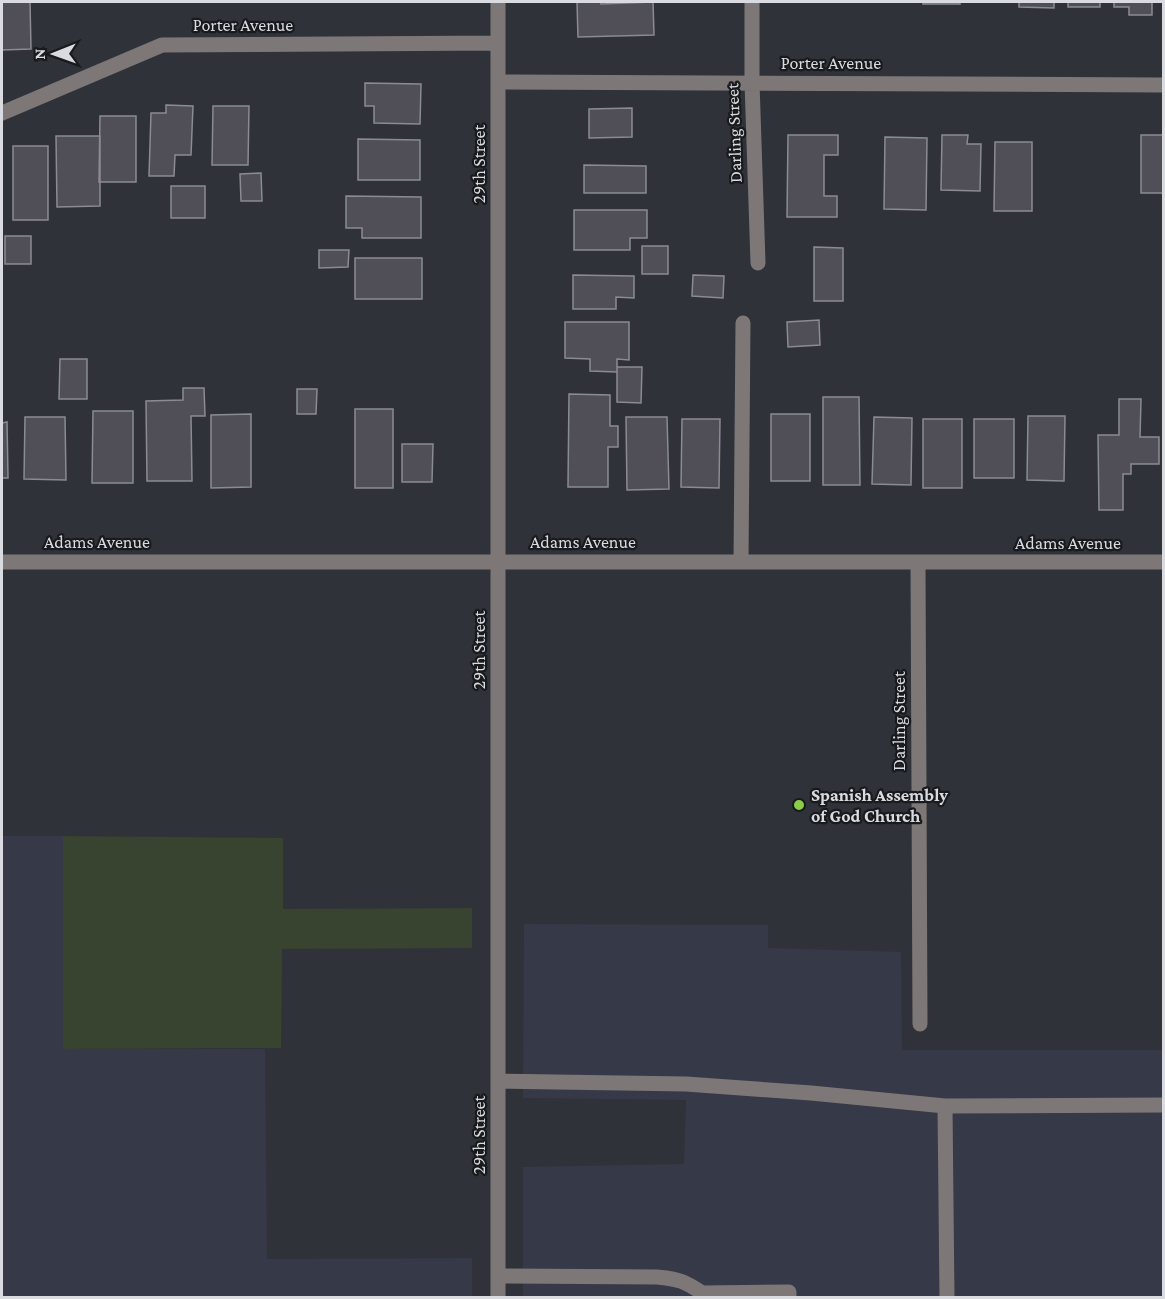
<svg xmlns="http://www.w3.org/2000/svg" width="1165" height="1299" viewBox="0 0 1165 1299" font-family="'Crimson Pro',serif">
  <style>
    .built { fill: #363947 }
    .green { fill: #384330 }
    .building { fill: #504e57; stroke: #8c8a94; stroke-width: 1.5 }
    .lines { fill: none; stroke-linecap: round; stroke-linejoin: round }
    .minor { stroke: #7d7877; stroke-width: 15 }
    .poi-dot { fill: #8bce46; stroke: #191a1d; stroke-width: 2 }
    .labels { text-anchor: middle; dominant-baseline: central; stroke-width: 4.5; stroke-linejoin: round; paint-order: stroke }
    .street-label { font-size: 18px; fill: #dadbe0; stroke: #191a1d }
    .poi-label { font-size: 18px; font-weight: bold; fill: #dadbe0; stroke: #191a1d; text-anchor: start }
  </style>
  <rect width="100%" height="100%" fill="#30323a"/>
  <!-- built -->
  <path class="built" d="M 2,836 L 63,836 L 63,1049 L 265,1049 L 267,1259 L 472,1258 L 472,1297 L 2,1298 Z
    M 524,924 L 768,925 L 768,948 L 901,952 L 902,1050 L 1163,1050 L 1163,1297 L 523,1297 L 523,1167 L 684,1164 L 686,1100 L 523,1098 Z"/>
  <!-- green -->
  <path class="green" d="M 63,836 L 283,838 L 283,909 L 472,908 L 472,948 L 282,949 L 281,1048 L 63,1049 Z"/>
  <!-- building -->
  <path class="building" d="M 2,2 L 30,2 L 31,49 L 2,50 Z
    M 577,2 L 600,2 L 601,4 L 653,2 L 654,35 L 578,37 Z
    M 923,2 L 960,2 L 960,4 L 923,4 Z
    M 1019,2 L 1054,2 L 1054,8 L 1019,7 Z
    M 1068,2 L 1100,2 L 1100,7 L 1068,7 Z
    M 1114,2 L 1152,2 L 1152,15 L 1129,15 L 1129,7 L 1114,7 Z
    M 365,83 L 421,84 L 420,124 L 374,123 L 374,106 L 365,106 Z
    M 166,105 L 193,106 L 191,155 L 175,155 L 174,176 L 149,176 L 151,113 L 166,113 Z
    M 213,106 L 249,106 L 248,165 L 212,165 Z
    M 632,108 L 632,137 L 589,138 L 589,109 Z
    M 100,116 L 136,116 L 136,182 L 99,182 Z
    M 788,135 L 838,135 L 838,155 L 824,155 L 824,196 L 837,196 L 837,217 L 787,217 Z
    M 942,135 L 968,135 L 967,144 L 981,144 L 980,191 L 941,190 Z
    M 1141,135 L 1164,135 L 1164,193 L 1141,193 Z
    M 56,136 L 100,136 L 100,206 L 57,207 Z
    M 885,137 L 927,138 L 926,210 L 884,209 Z
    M 358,139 L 420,140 L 420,180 L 358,180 Z
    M 995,142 L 1032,142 L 1032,211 L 994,211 Z
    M 13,146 L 48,146 L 48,220 L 13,220 Z
    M 584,165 L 646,166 L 646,193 L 584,193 Z
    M 261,173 L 262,201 L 241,201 L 240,174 Z
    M 171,186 L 205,186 L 205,218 L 171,218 Z
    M 346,196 L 421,197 L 421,238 L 362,238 L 362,228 L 346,228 Z
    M 574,210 L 647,210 L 647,238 L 630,238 L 630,250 L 574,250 Z
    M 5,236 L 31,236 L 31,264 L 5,264 Z
    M 642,246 L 668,246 L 668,274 L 642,274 Z
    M 814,247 L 843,248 L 843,301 L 814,301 Z
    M 319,250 L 349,250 L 348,267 L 319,268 Z
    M 355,258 L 422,258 L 422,299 L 355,299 Z
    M 573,275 L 634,276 L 634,298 L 616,297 L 616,309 L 573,309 Z
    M 693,275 L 724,276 L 723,298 L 692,296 Z
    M 819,320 L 820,345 L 788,347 L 787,322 Z
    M 565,322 L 629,322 L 629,360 L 617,359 L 617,372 L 590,371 L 590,359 L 565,358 Z
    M 60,359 L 87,359 L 87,399 L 59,399 Z
    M 617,367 L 642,367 L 641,403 L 617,402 Z
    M 183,388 L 204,388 L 205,416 L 191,416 L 192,481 L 147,481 L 146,401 L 183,400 Z
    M 297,389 L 317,389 L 316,414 L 297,414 Z
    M 569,394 L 610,395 L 610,426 L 618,426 L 618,447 L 608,447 L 608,487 L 568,487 Z
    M 823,397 L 859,397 L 860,485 L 823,485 Z
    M 1119,399 L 1141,399 L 1140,437 L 1159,437 L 1159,464 L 1131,464 L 1131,474 L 1123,474 L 1123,510 L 1099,510 L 1098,435 L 1119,435 Z
    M 355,409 L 393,409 L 393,488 L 355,488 Z
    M 93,411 L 133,411 L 133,483 L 92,483 Z
    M 251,414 L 251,487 L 211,488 L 211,415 Z
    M 771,414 L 810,414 L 810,481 L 771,481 Z
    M 1028,416 L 1065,416 L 1064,481 L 1027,480 Z
    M 25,417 L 65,417 L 66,480 L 24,479 Z
    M 626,417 L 667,417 L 669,489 L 627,490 Z
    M 874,417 L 912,418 L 911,485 L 872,484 Z
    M 682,419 L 720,419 L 719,488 L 681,487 Z
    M 923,419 L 962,419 L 962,488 L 923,488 Z
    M 974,419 L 1014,419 L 1014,478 L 974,478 Z
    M 7,422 L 8,478 L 2,478 L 2,423 Z
    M 402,444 L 433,444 L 432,482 L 402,482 Z"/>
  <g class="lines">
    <!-- minor -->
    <path class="minor" d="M 498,2 L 498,1298
      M 752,2 L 752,82 L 758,263
      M 498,82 L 1164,85
      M 2,113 L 162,45 L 498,43
      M 2,562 L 1164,562
      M 741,562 L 743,323
      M 918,562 L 920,1024
      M 499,1081 L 686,1084 L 811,1093 L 945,1106
      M 498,1276 L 657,1277 C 678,1279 685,1281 702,1293
      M 702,1298 L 702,1293 L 789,1292 L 789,1298
      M 947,1298 L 945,1106 L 1164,1105"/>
  </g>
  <!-- markers -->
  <circle class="poi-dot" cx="799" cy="805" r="6"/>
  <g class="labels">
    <!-- street labels -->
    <g class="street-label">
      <text x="243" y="25">Porter Avenue</text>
      <text x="831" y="63">Porter Avenue</text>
      <text transform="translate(734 133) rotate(-92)">Darling Street</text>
      <text transform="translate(479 164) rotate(-90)">29th Street</text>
      <text x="97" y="542">Adams Avenue</text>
      <text x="583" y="542">Adams Avenue</text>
      <text x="1068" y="543">Adams Avenue</text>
      <text transform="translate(479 650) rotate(-90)">29th Street</text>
      <text transform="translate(899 721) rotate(-90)">Darling Street</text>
      <text transform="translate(479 1135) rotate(-90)">29th Street</text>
    </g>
    <!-- poi labels -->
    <g class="poi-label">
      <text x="811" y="795">Spanish Assembly<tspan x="811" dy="21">of God Church</tspan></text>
    </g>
  </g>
  <!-- border -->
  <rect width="1165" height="1299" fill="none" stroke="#dadbe0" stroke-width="6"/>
  <!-- north arrow -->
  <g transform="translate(54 54) rotate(269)" stroke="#191a1d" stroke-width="4.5" paint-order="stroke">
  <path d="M0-4.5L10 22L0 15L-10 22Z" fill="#dadbe0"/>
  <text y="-9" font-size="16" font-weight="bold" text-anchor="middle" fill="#dadbe0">N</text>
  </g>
</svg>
